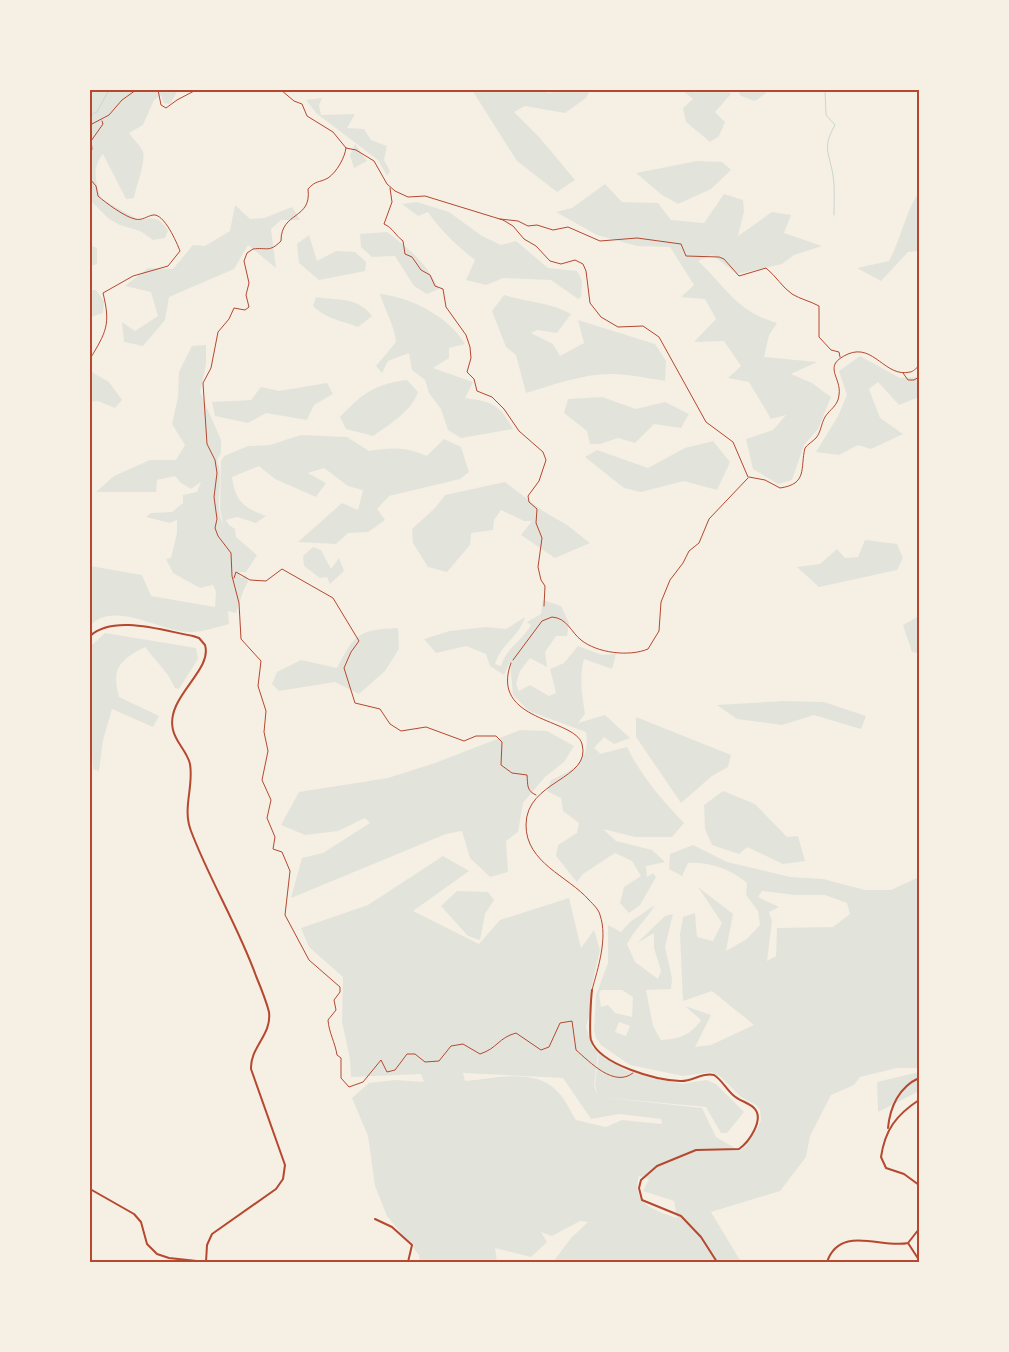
<svg xmlns="http://www.w3.org/2000/svg" width="1009" height="1352" viewBox="0 0 1009 1352" font-family="'Archivo Narrow',sans-serif">
  <style>
    .green { fill: #e2e4dc; fill-rule: evenodd }
    .lines { fill: none; stroke-linecap: round; stroke-linejoin: round }
    .stream { stroke: #c9d6d2; stroke-width: 1 }
    .path { stroke: #b5482f; stroke-width: 1 }
    .pedestrian { stroke: #b5482f; stroke-width: 1 }
    .minor { stroke: #b5482f; stroke-width: 2 }
    .neatline { fill: none; stroke: #b5482f; stroke-width: 2 }
  </style>
  <rect width="100%" height="100%" fill="#f6efe4"/>
  <!-- green -->
  <path class="green" d="M 90,90 L 178,90 L 170,104 L 164,103 L 161,95 L 154,100 L 143,125 L 129,133 C 133,139 141,146 143,152 C 146,161 136,187 134,198 L 126,199 L 103,154 C 91,168 96,183 101,199 L 139,220 C 155,217 160,217 168,231 L 165,238 L 153,240 L 140,231 L 120,225 L 109,219 L 90,200 Z
    M 472,90 L 537,90 L 550,93 L 556,90 L 590,90 L 586,98 L 565,113 L 525,106 L 514,112 L 540,138 L 575,180 L 557,192 L 517,161 Z
    M 682,90 L 726,90 L 731,94 L 715,112 L 725,122 L 719,136 L 710,142 L 686,122 L 683,108 L 693,99 Z
    M 737,90 L 770,90 L 755,101 L 741,96 Z
    M 322,98 L 319,105 L 321,115 L 355,114 L 347,128 L 364,129 L 371,140 L 387,146 L 384,160 L 390,171 L 387,176 L 378,160 L 316,113 L 306,100 Z
    M 355,144 L 367,161 L 354,168 L 350,155 Z
    M 697,161 L 722,162 L 731,170 L 711,189 L 678,204 L 662,195 L 636,173 Z
    M 605,184 L 622,202 L 658,203 L 671,220 L 704,223 L 724,194 L 743,200 L 744,211 L 738,236 L 772,212 L 791,215 L 784,233 L 822,246 L 794,255 L 782,264 L 737,274 L 712,255 L 698,261 C 727,288 736,311 777,323 L 769,335 L 764,357 L 817,362 L 791,374 L 812,383 L 831,397 L 818,429 L 804,445 L 792,480 L 778,484 L 753,469 L 746,439 L 773,430 L 786,415 L 771,419 L 749,382 L 728,378 L 741,366 L 724,341 L 694,342 L 716,319 L 705,299 L 681,297 L 694,285 L 670,247 L 637,246 L 597,235 L 556,212 L 572,208 Z
    M 919,192 L 919,251 L 908,252 L 881,281 L 857,268 L 889,261 C 901,239 905,213 919,192 Z
    M 417,202 L 449,212 L 482,236 L 501,245 L 516,241 L 548,268 L 577,271 L 582,280 L 581,297 L 578,299 L 551,280 L 503,278 L 486,285 L 466,280 L 475,260 C 457,246 441,231 428,212 L 418,216 L 402,204 Z
    M 235,205 L 250,219 L 264,218 L 292,207 L 300,220 L 281,220 L 271,229 L 276,268 L 248,245 L 234,269 L 169,297 L 165,320 L 143,346 L 124,342 L 122,322 L 135,331 L 158,316 L 151,292 L 125,286 L 148,268 L 173,269 L 193,245 L 205,246 L 230,231 Z
    M 387,232 C 409,248 427,264 439,289 L 427,294 L 414,286 L 395,256 L 372,257 L 361,247 L 360,234 Z
    M 309,235 L 317,261 L 336,251 L 355,252 L 366,262 L 365,271 L 319,280 L 299,263 L 297,244 Z
    M 90,245 L 97,248 L 97,264 L 90,266 Z
    M 90,290 L 96,290 L 104,301 L 103,313 L 91,317 Z
    M 380,294 C 411,297 449,317 465,344 L 449,348 L 449,358 L 433,368 L 473,382 L 465,398 C 493,402 499,404 513,429 L 461,438 L 448,430 L 441,409 L 429,393 L 425,380 L 412,370 L 409,353 L 388,361 L 382,373 L 376,366 L 396,342 C 394,324 385,311 380,294 Z
    M 504,295 C 527,302 550,302 571,314 L 557,333 L 537,330 L 531,333 L 553,344 L 560,356 L 584,343 L 578,320 L 655,344 L 666,361 L 665,381 C 647,378 629,374 611,374 C 583,374 552,385 526,393 L 516,355 L 506,347 L 492,311 Z
    M 316,297 C 338,301 357,296 372,316 L 358,327 C 340,320 326,319 313,306 Z
    M 206,345 L 206,364 L 200,392 L 221,440 L 221,453 L 217,460 C 225,481 213,504 223,524 L 220,508 L 221,461 L 224,456 L 248,446 L 270,445 L 301,435 L 347,437 L 369,451 C 391,447 407,447 427,456 L 444,439 L 461,447 L 469,472 L 460,479 L 389,496 L 377,509 L 385,520 L 368,532 L 348,533 L 336,544 L 298,542 L 342,503 L 358,510 L 363,490 L 348,486 L 324,468 L 308,473 L 326,483 L 316,497 L 275,479 L 259,466 L 232,477 C 235,501 244,508 266,516 L 256,523 L 237,517 L 226,520 L 229,525 L 235,529 L 236,537 L 257,555 L 246,572 L 239,572 L 241,578 L 246,575 L 248,582 L 244,589 L 236,613 L 228,611 L 229,624 C 217,627 203,632 191,632 C 162,633 114,599 90,626 L 90,566 L 142,575 L 151,596 L 215,607 L 216,592 L 213,585 L 200,588 L 173,573 L 166,559 L 171,558 L 177,533 L 177,520 L 170,523 L 146,517 L 151,513 L 172,512 L 183,503 L 183,495 L 197,492 L 201,482 L 191,489 L 181,483 L 175,476 L 157,480 L 156,492 L 96,492 L 114,476 L 150,460 L 176,460 L 185,445 L 172,424 L 178,397 L 179,372 L 192,346 Z
    M 860,356 L 900,378 L 919,377 L 919,397 L 899,405 L 878,382 L 869,389 L 880,418 L 903,434 L 871,449 L 858,445 L 839,455 L 816,452 L 838,416 L 847,395 L 839,371 Z
    M 90,371 L 109,382 L 122,400 L 115,408 L 98,401 L 90,402 Z
    M 407,380 L 418,392 C 411,412 390,424 373,436 L 346,429 L 340,417 C 362,394 374,384 407,380 Z
    M 327,383 L 333,394 L 314,405 L 307,420 L 266,413 L 248,423 L 215,416 L 212,402 L 251,400 L 261,387 L 279,391 Z
    M 602,397 L 636,409 L 665,402 L 689,414 L 681,428 L 654,424 L 635,443 L 618,438 L 600,444 L 590,444 L 587,431 L 564,413 L 568,399 Z
    M 713,441 L 730,462 L 717,490 L 684,481 L 641,492 L 624,488 L 585,457 L 597,450 L 648,468 L 685,448 Z
    M 505,482 L 543,511 L 567,525 L 590,543 L 555,558 L 521,535 L 532,521 L 524,521 L 501,510 L 494,520 L 493,530 L 471,533 L 470,545 L 447,572 L 428,567 L 413,543 L 412,529 L 435,508 L 445,495 Z
    M 865,540 L 897,544 L 903,558 L 897,570 L 819,587 L 797,567 L 820,564 L 837,549 L 845,558 L 858,557 Z
    M 313,547 L 321,550 L 331,569 L 339,558 L 344,571 L 330,584 L 327,577 L 320,578 L 304,566 L 303,556 Z
    M 543,600 L 561,606 L 569,623 L 567,636 L 556,636 L 545,652 L 547,667 L 530,658 L 520,671 L 516,684 L 519,691 L 530,685 L 549,696 L 556,693 L 550,669 L 564,663 L 578,646 L 602,655 L 616,654 L 612,669 L 584,659 C 579,678 582,695 585,714 L 578,723 L 605,715 L 630,738 L 614,744 L 604,737 L 594,748 L 600,753 L 596,755 L 627,747 C 642,777 661,799 684,823 L 672,837 L 635,837 L 603,829 L 616,841 L 652,850 L 665,862 L 646,866 L 647,877 L 653,873 L 656,877 L 640,905 L 629,913 L 620,903 L 624,887 L 641,876 L 632,861 L 615,853 L 583,874 L 577,882 L 556,856 L 558,845 L 577,833 L 579,823 L 563,811 L 561,798 L 547,791 L 551,780 C 574,770 591,760 586,732 L 529,711 L 513,695 L 510,662 L 504,675 L 490,666 L 486,654 L 466,646 L 436,653 L 424,639 L 450,631 L 486,627 L 506,629 L 525,617 C 519,637 501,644 495,664 L 501,666 C 506,648 521,642 531,625 L 527,622 L 541,614 Z
    M 919,616 L 919,653 L 912,652 L 903,625 Z
    M 398,628 L 399,649 L 385,671 L 359,694 L 335,682 L 279,691 L 272,684 L 277,672 L 301,660 L 337,668 C 355,633 359,630 398,628 Z
    M 105,633 L 196,648 L 198,659 L 179,689 L 175,688 L 168,675 L 145,647 C 120,660 111,668 119,697 L 159,716 L 153,727 L 112,709 L 103,740 L 99,771 L 93,769 L 90,725 L 90,647 Z
    M 783,701 L 824,702 L 866,716 L 861,729 L 814,715 L 782,725 L 737,719 L 717,705 Z
    M 636,717 L 731,755 L 728,767 L 712,776 L 681,803 L 636,737 Z
    M 520,730 L 547,731 L 574,746 L 564,762 L 545,777 L 523,803 L 518,832 L 506,841 L 508,872 L 490,877 L 470,858 L 462,831 L 446,834 L 291,898 L 302,858 L 323,853 L 370,823 L 365,818 L 338,831 L 305,835 L 281,825 L 299,792 L 388,778 L 435,763 Z
    M 723,791 L 755,804 L 787,837 L 798,836 L 805,861 L 783,864 L 747,847 L 739,854 L 712,845 L 705,829 L 704,805 Z
    M 693,845 L 727,862 L 790,877 L 823,879 L 865,890 L 891,890 L 919,877 L 919,1068 L 897,1068 L 860,1077 L 854,1085 L 831,1095 L 810,1136 L 806,1157 L 780,1191 L 711,1212 L 741,1262 L 553,1262 L 571,1238 L 588,1222 L 580,1221 L 552,1236 L 541,1232 L 547,1242 L 531,1257 L 495,1248 L 497,1262 L 420,1262 L 419,1255 L 387,1216 L 375,1186 L 368,1136 L 352,1098 L 369,1083 L 395,1080 L 424,1082 L 421,1074 L 351,1077 L 350,1059 L 342,1022 L 343,977 L 309,947 L 301,928 L 368,905 L 443,856 L 469,871 L 413,911 L 479,944 L 500,920 L 569,898 L 581,948 L 594,930 L 600,950 L 590,993 L 590,1013 L 586,1027 L 593,1048 L 598,1052 L 594,1086 L 598,1096 L 595,1085 L 599,1052 L 625,1070 L 637,1074 L 682,1084 L 706,1080 L 716,1084 L 744,1112 L 727,1133 L 721,1133 L 706,1107 L 599,1097 L 702,1108 L 716,1137 L 740,1151 L 745,1147 L 758,1127 L 761,1120 L 760,1110 L 756,1105 L 741,1097 L 721,1077 L 712,1072 L 683,1076 L 630,1065 L 601,1045 L 596,1038 L 594,1030 L 596,995 L 608,963 L 608,925 L 621,932 L 630,922 L 655,905 C 647,919 634,930 627,944 L 635,962 L 658,979 L 661,971 L 654,948 L 654,933 L 637,943 L 665,916 L 673,914 L 665,947 L 672,978 L 671,989 L 646,990 L 653,1026 L 661,1040 C 679,1039 691,1035 701,1020 L 685,1006 L 711,1015 L 695,1047 L 711,1045 L 754,1025 L 712,991 L 683,1001 L 680,934 L 683,917 L 695,913 L 697,937 L 713,941 L 722,923 L 698,887 L 733,914 L 726,951 L 747,939 L 760,925 L 758,911 L 746,895 L 747,883 C 733,870 708,861 688,863 L 682,876 L 669,869 L 670,854 ZM 762,891 L 795,895 L 825,895 L 847,903 L 850,914 L 833,927 L 777,928 L 776,956 L 767,961 L 772,921 L 769,912 L 779,907 L 758,897 ZM 601,990 L 622,990 L 633,997 L 632,1017 L 615,1013 L 608,1005 L 601,1007 L 599,994 ZM 619,1022 L 630,1026 L 626,1036 L 615,1032 ZM 463,1073 L 563,1078 L 591,1119 L 619,1114 L 661,1119 L 662,1124 L 622,1120 L 606,1127 L 576,1120 C 570,1111 565,1098 557,1091 C 534,1067 494,1079 465,1081 ZM 639,1176 L 649,1179 L 643,1191 L 674,1201 L 677,1218 C 654,1210 631,1204 639,1176 Z
    M 457,891 L 488,892 L 494,900 L 485,914 L 480,940 L 468,936 L 441,906 Z
    M 919,1072 L 919,1091 L 878,1112 L 877,1082 Z"/>
  <g class="lines">
    <!-- stream -->
    <path class="stream" d="M 825,90 L 826,115 L 835,125 C 822,148 829,152 833,175 C 835,188 834,202 834,215
      M 90,115 L 97,112 L 109,90"/>
    <!-- path -->
    <path class="path" d="M 158,90 L 161,105 L 166,108 L 177,100 L 196,90
      M 281,90 L 294,101 L 302,104 L 307,116 L 333,132 L 346,148 L 356,150 L 374,161 L 387,184 L 395,191 L 408,197 L 425,196 L 503,220 L 513,226 L 524,239 L 536,246 L 550,261 L 561,264 L 575,260 L 583,264 L 586,271 L 590,303 L 601,317 L 618,327 L 643,326 L 659,337 L 706,422 L 733,442 L 748,477
      M 90,94 L 91,90
      M 90,125 L 109,115 L 122,100 L 136,90
      M 346,148 C 345,157 337,172 328,178 C 319,183 316,180 308,189 C 312,220 281,211 281,241 C 269,253 267,247 253,249 L 247,253 L 244,261 L 249,283 L 246,295 L 249,307 L 245,310 L 234,308 L 229,319 L 218,332 L 211,368 L 203,383 L 207,444 L 215,460 L 217,473 L 214,497 L 217,519 L 215,528 L 218,536 L 231,553 L 232,576 L 239,603 L 241,639 L 261,661 L 258,686 L 266,711 L 264,732 L 268,751 L 262,780 L 271,800 L 267,818 L 275,837 L 273,849 L 282,852 L 290,871 L 285,915 L 309,960 L 340,987 L 340,992 L 334,1000 L 336,1010 L 328,1020 C 329,1033 335,1042 337,1055 L 341,1058 L 341,1078 L 349,1087 L 363,1082 L 381,1060 L 387,1072 L 395,1070 L 407,1054 L 415,1054 L 425,1062 L 439,1061 L 451,1046 L 463,1044 L 480,1054 C 498,1048 498,1038 516,1033 L 541,1050 L 549,1047 L 560,1023 L 572,1021 L 576,1050 C 590,1062 614,1088 633,1073
      M 90,155 L 92,149 L 91,141 L 103,124 L 102,121
      M 90,179 L 96,186 L 98,196 C 106,203 125,217 135,219 C 142,221 147,216 153,215 C 164,213 177,243 180,251 L 168,266 L 133,276 L 103,293 C 111,325 106,332 90,359
      M 390,188 L 392,202 L 384,224 C 393,228 395,235 403,241 L 405,254 L 412,257 L 421,270 L 430,275 L 435,286 L 443,289 L 446,307 L 466,335 L 470,347 L 471,358 L 467,372 L 474,379 L 477,391 L 492,397 L 504,409 L 519,431 L 543,452 L 546,460 L 539,481 L 528,496 L 529,502 L 537,509 L 536,523 L 542,538 L 538,567 L 541,580 L 545,586 L 544,606
      M 500,219 L 518,221 L 528,226 L 537,225 L 553,230 L 568,227 L 600,241 L 637,238 L 681,244 L 686,256 L 719,257 L 724,259 L 739,276 L 766,268 C 776,276 782,287 792,294 C 800,299 810,301 819,306 L 819,337 L 831,350 L 839,352 L 840,357
      M 903,373 L 908,380 L 914,380 L 919,377
      M 749,477 L 765,480 L 780,488 C 808,484 800,468 805,448 C 808,444 812,442 816,438 C 821,432 821,424 825,417 C 830,409 838,406 839,395 C 842,377 821,366 848,354 C 874,343 885,378 910,372 C 913,372 916,368 919,366
      M 234,578 L 236,572 L 250,580 L 266,581 L 282,569 L 333,598 L 359,641 L 351,652 L 344,668 L 355,703 L 380,709 L 390,724 L 401,731 L 426,727 L 464,741 L 476,736 L 496,736 L 502,742 L 501,765 L 512,773 L 527,775 C 528,784 526,791 536,795
      M 513,660 L 542,621 L 552,617 C 567,618 571,632 581,640 C 597,653 629,657 648,649 L 659,631 L 661,602 L 670,580 L 683,563 L 689,551 L 699,543 L 709,519 L 748,478"/>
    <!-- pedestrian -->
    <path class="pedestrian" d="M 511,663 C 489,722 575,718 582,744 C 592,780 526,780 526,825 C 526,863 568,876 589,900 C 593,904 599,910 600,915 C 608,938 598,968 592,990"/>
    <!-- minor -->
    <path class="minor" d="M 90,636 C 114,614 164,631 193,636 L 199,638 L 205,645 C 213,671 165,697 173,730 C 176,743 187,751 190,764 C 194,787 182,808 191,831 C 210,881 238,926 256,976 C 261,988 266,1000 269,1012 C 272,1035 250,1047 251,1069 L 285,1165 L 283,1179 L 276,1189 L 212,1234 L 207,1245 L 206,1262 L 169,1258 L 157,1254 L 147,1244 L 141,1222 L 134,1214 L 90,1189
      M 592,990 C 591,997 589,1033 591,1040 C 600,1065 656,1080 680,1081 C 692,1082 702,1072 714,1075 C 722,1080 726,1089 733,1095 C 739,1101 748,1102 754,1108 C 765,1119 749,1142 739,1149 L 696,1150 L 657,1166 L 641,1180 L 639,1188 L 642,1200 L 681,1216 L 701,1237 L 717,1262
      M 919,1100 C 896,1115 885,1130 881,1157 L 886,1168 L 904,1174 L 919,1185
      M 888,1128 C 890,1107 899,1087 919,1078
      M 375,1219 L 392,1227 L 412,1245 L 408,1262
      M 908,1243 L 919,1260
      M 827,1262 C 840,1224 882,1249 908,1243 L 919,1229"/>
  </g>
  <!-- border -->
  <rect width="1009" height="1352" fill="none" stroke="#f6efe4" stroke-width="182"/>
  <rect x="91" y="91" width="827" height="1170" class="neatline"/>
</svg>
